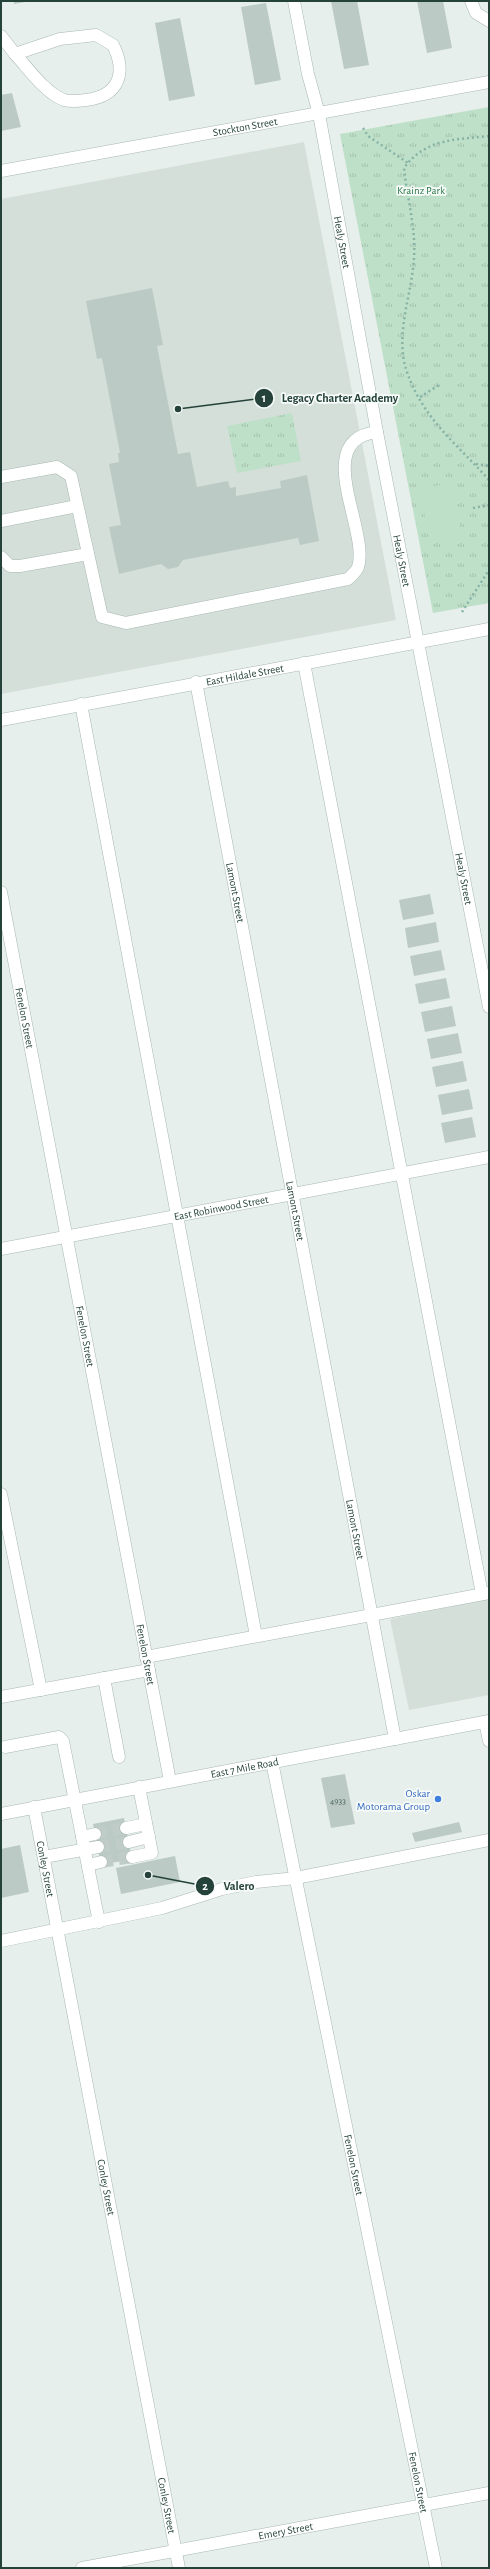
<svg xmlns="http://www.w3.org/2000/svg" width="490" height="2569" viewBox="0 0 490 2569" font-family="'Alegreya Sans',sans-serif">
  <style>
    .built { fill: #d4dfda }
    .park { fill: url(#park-tufts) }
    .garden { fill: #bfe0c8 }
    .building { fill: #bbcac4 }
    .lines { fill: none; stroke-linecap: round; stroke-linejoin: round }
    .minor-tunnel { stroke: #bfccc8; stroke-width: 12; stroke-dasharray: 12 6; stroke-linecap: butt }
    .minor-casing { stroke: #a8b8b2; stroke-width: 13 }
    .path { stroke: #86b3a5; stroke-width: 2.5; stroke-dasharray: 2 3; stroke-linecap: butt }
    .minor { stroke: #fff; stroke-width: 12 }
    .shop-dot { fill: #3f7fe0; stroke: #f7fbf9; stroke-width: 1.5 }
    .labels { text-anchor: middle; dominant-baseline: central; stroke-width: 3.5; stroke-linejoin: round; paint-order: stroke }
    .number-label { font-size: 9px; fill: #4a645c }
    .street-label { font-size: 11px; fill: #24423a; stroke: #f7fbf9 }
    .park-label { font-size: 11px; fill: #2d7a4b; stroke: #f7fbf9 }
    .shop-label { font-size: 11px; fill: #366cbe; stroke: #f7fbf9; text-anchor: end }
    .leader { fill: none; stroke: #24423a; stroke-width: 1.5 }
    .callout-dot { fill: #24423a; stroke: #f7fbf9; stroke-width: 1.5 }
    .mark-label { font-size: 12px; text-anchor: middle; font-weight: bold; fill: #fff }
    .callout-label { font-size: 12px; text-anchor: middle; font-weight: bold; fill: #24423a; stroke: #f7fbf9; stroke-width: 3.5; stroke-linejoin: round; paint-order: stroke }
  </style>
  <defs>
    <pattern id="park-tufts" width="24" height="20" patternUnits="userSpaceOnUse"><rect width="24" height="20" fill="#bfe0c8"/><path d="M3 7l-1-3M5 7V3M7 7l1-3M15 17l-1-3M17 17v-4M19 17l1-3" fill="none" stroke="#a4c1ad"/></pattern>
  </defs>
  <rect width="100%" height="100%" fill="#e6efeb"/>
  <!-- built -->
  <path class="built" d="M 304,142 L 396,620 L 1,694 L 1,199 Z
    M 489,1599 L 489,1695 L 409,1710 L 390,1619 Z"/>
  <!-- park -->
  <path class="park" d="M 489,107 L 489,603 L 433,613 L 340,134 Z
    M 292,413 L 301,461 L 237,473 L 227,426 Z"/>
  <!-- garden -->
  <path class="garden" d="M 452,483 L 462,537 L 430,543 L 420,489 Z"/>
  <!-- building -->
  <path class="building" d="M 14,1 L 25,1 L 25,2 L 14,4 Z
    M 331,1 L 357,1 L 369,65 L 344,69 Z
    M 417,1 L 443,1 L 452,48 L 427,53 Z
    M 266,3 L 281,80 L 255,85 L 241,7 Z
    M 180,18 L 195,96 L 169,101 L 155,23 Z
    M 12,93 L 21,127 L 1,131 L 1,95 Z
    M 152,288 L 163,345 L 157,346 L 178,454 L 190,452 L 197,487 L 228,481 L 230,488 L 236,487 L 236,496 L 281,488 L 280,481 L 307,475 L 319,541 L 300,545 L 298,538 L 183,560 L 178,567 L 168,569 L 161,564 L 119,574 L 109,527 L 121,525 L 109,464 L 119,462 L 118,453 L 120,453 L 102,358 L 97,359 L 86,301 Z
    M 430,894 L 434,914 L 403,920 L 399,900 Z
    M 436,922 L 439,942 L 408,948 L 405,928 Z
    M 441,950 L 445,970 L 414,976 L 410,956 Z
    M 446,978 L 450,998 L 419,1004 L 415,984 Z
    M 452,1006 L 456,1026 L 425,1032 L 421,1012 Z
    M 458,1033 L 462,1053 L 431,1059 L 427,1039 Z
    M 463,1061 L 467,1081 L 436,1087 L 432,1067 Z
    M 469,1089 L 473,1109 L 442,1115 L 438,1095 Z
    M 472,1117 L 476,1137 L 445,1143 L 441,1123 Z
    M 345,1774 L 355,1824 L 331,1828 L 321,1778 Z
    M 124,1818 L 132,1859 L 101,1865 L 93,1824 Z
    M 459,1822 L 462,1832 L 415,1842 L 412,1833 Z
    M 20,1845 L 29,1892 L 1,1898 L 1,1849 Z
    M 175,1856 L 180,1882 L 121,1894 L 116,1868 Z"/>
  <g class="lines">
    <!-- minor-tunnel -->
    <path class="minor-tunnel" d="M 95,1834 L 126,1828
      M 98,1847 L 129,1842
      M 101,1862 L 132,1857"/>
    <defs>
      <g id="minor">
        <path id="s1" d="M 294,1 L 308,74 L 319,114 L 377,432 L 489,1007"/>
        <path d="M 471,1 L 476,13 L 489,21"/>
        <path d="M 96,35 L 113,45 C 127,73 119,96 86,100 C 79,101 71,102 64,100 C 45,93 28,68 15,54 L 60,39 Z"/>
        <path d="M 1,36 L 15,54"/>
        <path id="s2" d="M 1,171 L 489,82"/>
        <path d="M 1,477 L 57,467 L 71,476 L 102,617 L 126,623 L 348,579 C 351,576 357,571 358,567 C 370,530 310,440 377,432"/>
        <path d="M 1,521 L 77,506"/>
        <path d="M 1,557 L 10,566 L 20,566 L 88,554"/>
        <path d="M 304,663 L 482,1594"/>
        <path id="s3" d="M 196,682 L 395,1739"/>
        <path d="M 81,704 L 256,1636"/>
        <path id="s4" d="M 1,720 L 489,629"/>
        <path id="s5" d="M 1,892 L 170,1781"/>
        <path id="s6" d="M 1,1249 L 489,1157"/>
        <path d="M 1,1494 L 41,1690"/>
        <path d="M 146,1657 L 489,1593"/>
        <path d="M 104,1678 L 119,1757"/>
        <path d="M 1,1697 L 149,1670"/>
        <path d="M 485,1722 L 489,1741"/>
        <path d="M 5,1747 L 59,1737 L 63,1741 L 99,1922"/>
        <path id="s7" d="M 272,1762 L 436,2568"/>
        <path id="s8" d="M 34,1807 L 179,2568"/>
        <path id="s9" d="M 1,1814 L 489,1721"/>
        <path d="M 126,1828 L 146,1824"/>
        <path d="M 82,1837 L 95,1834"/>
        <path d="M 129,1842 L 149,1837"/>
        <path d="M 44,1857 L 98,1847"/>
        <path d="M 132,1857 L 152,1853 L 139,1787"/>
        <path d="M 88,1865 L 101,1862"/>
        <path d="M 1,1941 L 162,1908 L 222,1889 L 256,1882 L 296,1878 L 489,1840"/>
        <path id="s10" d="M 82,2568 L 489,2493"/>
      </g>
    </defs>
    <!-- minor casing -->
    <use href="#minor" class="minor-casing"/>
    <!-- path -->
    <path class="path" d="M 363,128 L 368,136 L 408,163
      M 489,136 C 455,140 426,138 404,168 C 407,198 416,227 414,258 C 412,295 394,335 407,372 C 423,419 458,445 489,480
      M 420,397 L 439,385
      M 476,464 L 489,466
      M 473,508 L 489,505
      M 462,612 L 489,570"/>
    <!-- minor -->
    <use href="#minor" class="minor"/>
  </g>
  <!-- markers -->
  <circle class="shop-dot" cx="438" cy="1799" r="4"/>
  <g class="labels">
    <!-- number labels -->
    <g class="number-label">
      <text x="338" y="1801">4933</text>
    </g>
    <!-- street labels -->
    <g class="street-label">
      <text stroke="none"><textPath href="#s2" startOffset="248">Stockton Street</textPath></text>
      <text stroke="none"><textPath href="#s1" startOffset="246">Healy Street</textPath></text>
      <text stroke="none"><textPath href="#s1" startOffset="570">Healy Street</textPath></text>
      <text stroke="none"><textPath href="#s4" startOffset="248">East Hildale Street</textPath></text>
      <text stroke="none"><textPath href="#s1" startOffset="894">Healy Street</textPath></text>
      <text stroke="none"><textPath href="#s3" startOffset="214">Lamont Street</textPath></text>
      <text stroke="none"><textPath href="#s5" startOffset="128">Fenelon Street</textPath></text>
      <text stroke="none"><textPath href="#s6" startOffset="224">East Robinwood Street</textPath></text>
      <text stroke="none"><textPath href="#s3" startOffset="538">Lamont Street</textPath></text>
      <text stroke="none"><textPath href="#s5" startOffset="452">Fenelon Street</textPath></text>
      <text stroke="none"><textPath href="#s3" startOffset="862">Lamont Street</textPath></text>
      <text stroke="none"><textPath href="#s5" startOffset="776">Fenelon Street</textPath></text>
      <text stroke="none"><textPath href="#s9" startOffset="248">East 7 Mile Road</textPath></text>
      <text stroke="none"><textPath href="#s8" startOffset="63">Conley Street</textPath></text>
      <text stroke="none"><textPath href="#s7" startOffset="411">Fenelon Street</textPath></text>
      <text stroke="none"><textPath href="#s8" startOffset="387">Conley Street</textPath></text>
      <text stroke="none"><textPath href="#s7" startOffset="735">Fenelon Street</textPath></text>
      <text stroke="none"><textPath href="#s8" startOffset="711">Conley Street</textPath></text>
      <text stroke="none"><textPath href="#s10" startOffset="207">Emery Street</textPath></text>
    </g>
    <!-- park labels -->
    <g class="park-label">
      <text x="421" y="190">Krainz Park</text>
    </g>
    <!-- shop labels -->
    <g class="shop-label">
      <text x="430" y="1793">Oskar<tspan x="430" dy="13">Motorama Group</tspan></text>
    </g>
  </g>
  <!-- callouts -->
  <path class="leader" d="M178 409L264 398M148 1875L205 1886"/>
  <g class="callout-dot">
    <circle cx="178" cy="409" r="4"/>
    <circle cx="148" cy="1875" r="4"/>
    <circle cx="264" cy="398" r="10"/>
    <circle cx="205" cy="1886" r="10"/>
  </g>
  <g class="mark-label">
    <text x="264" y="402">1</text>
    <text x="205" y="1890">2</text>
  </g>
  <g class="callout-label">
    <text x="340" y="402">Legacy Charter Academy</text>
    <text x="239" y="1890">Valero</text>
  </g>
  <!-- border -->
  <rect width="490" height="2569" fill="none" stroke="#24423a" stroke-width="4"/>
</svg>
